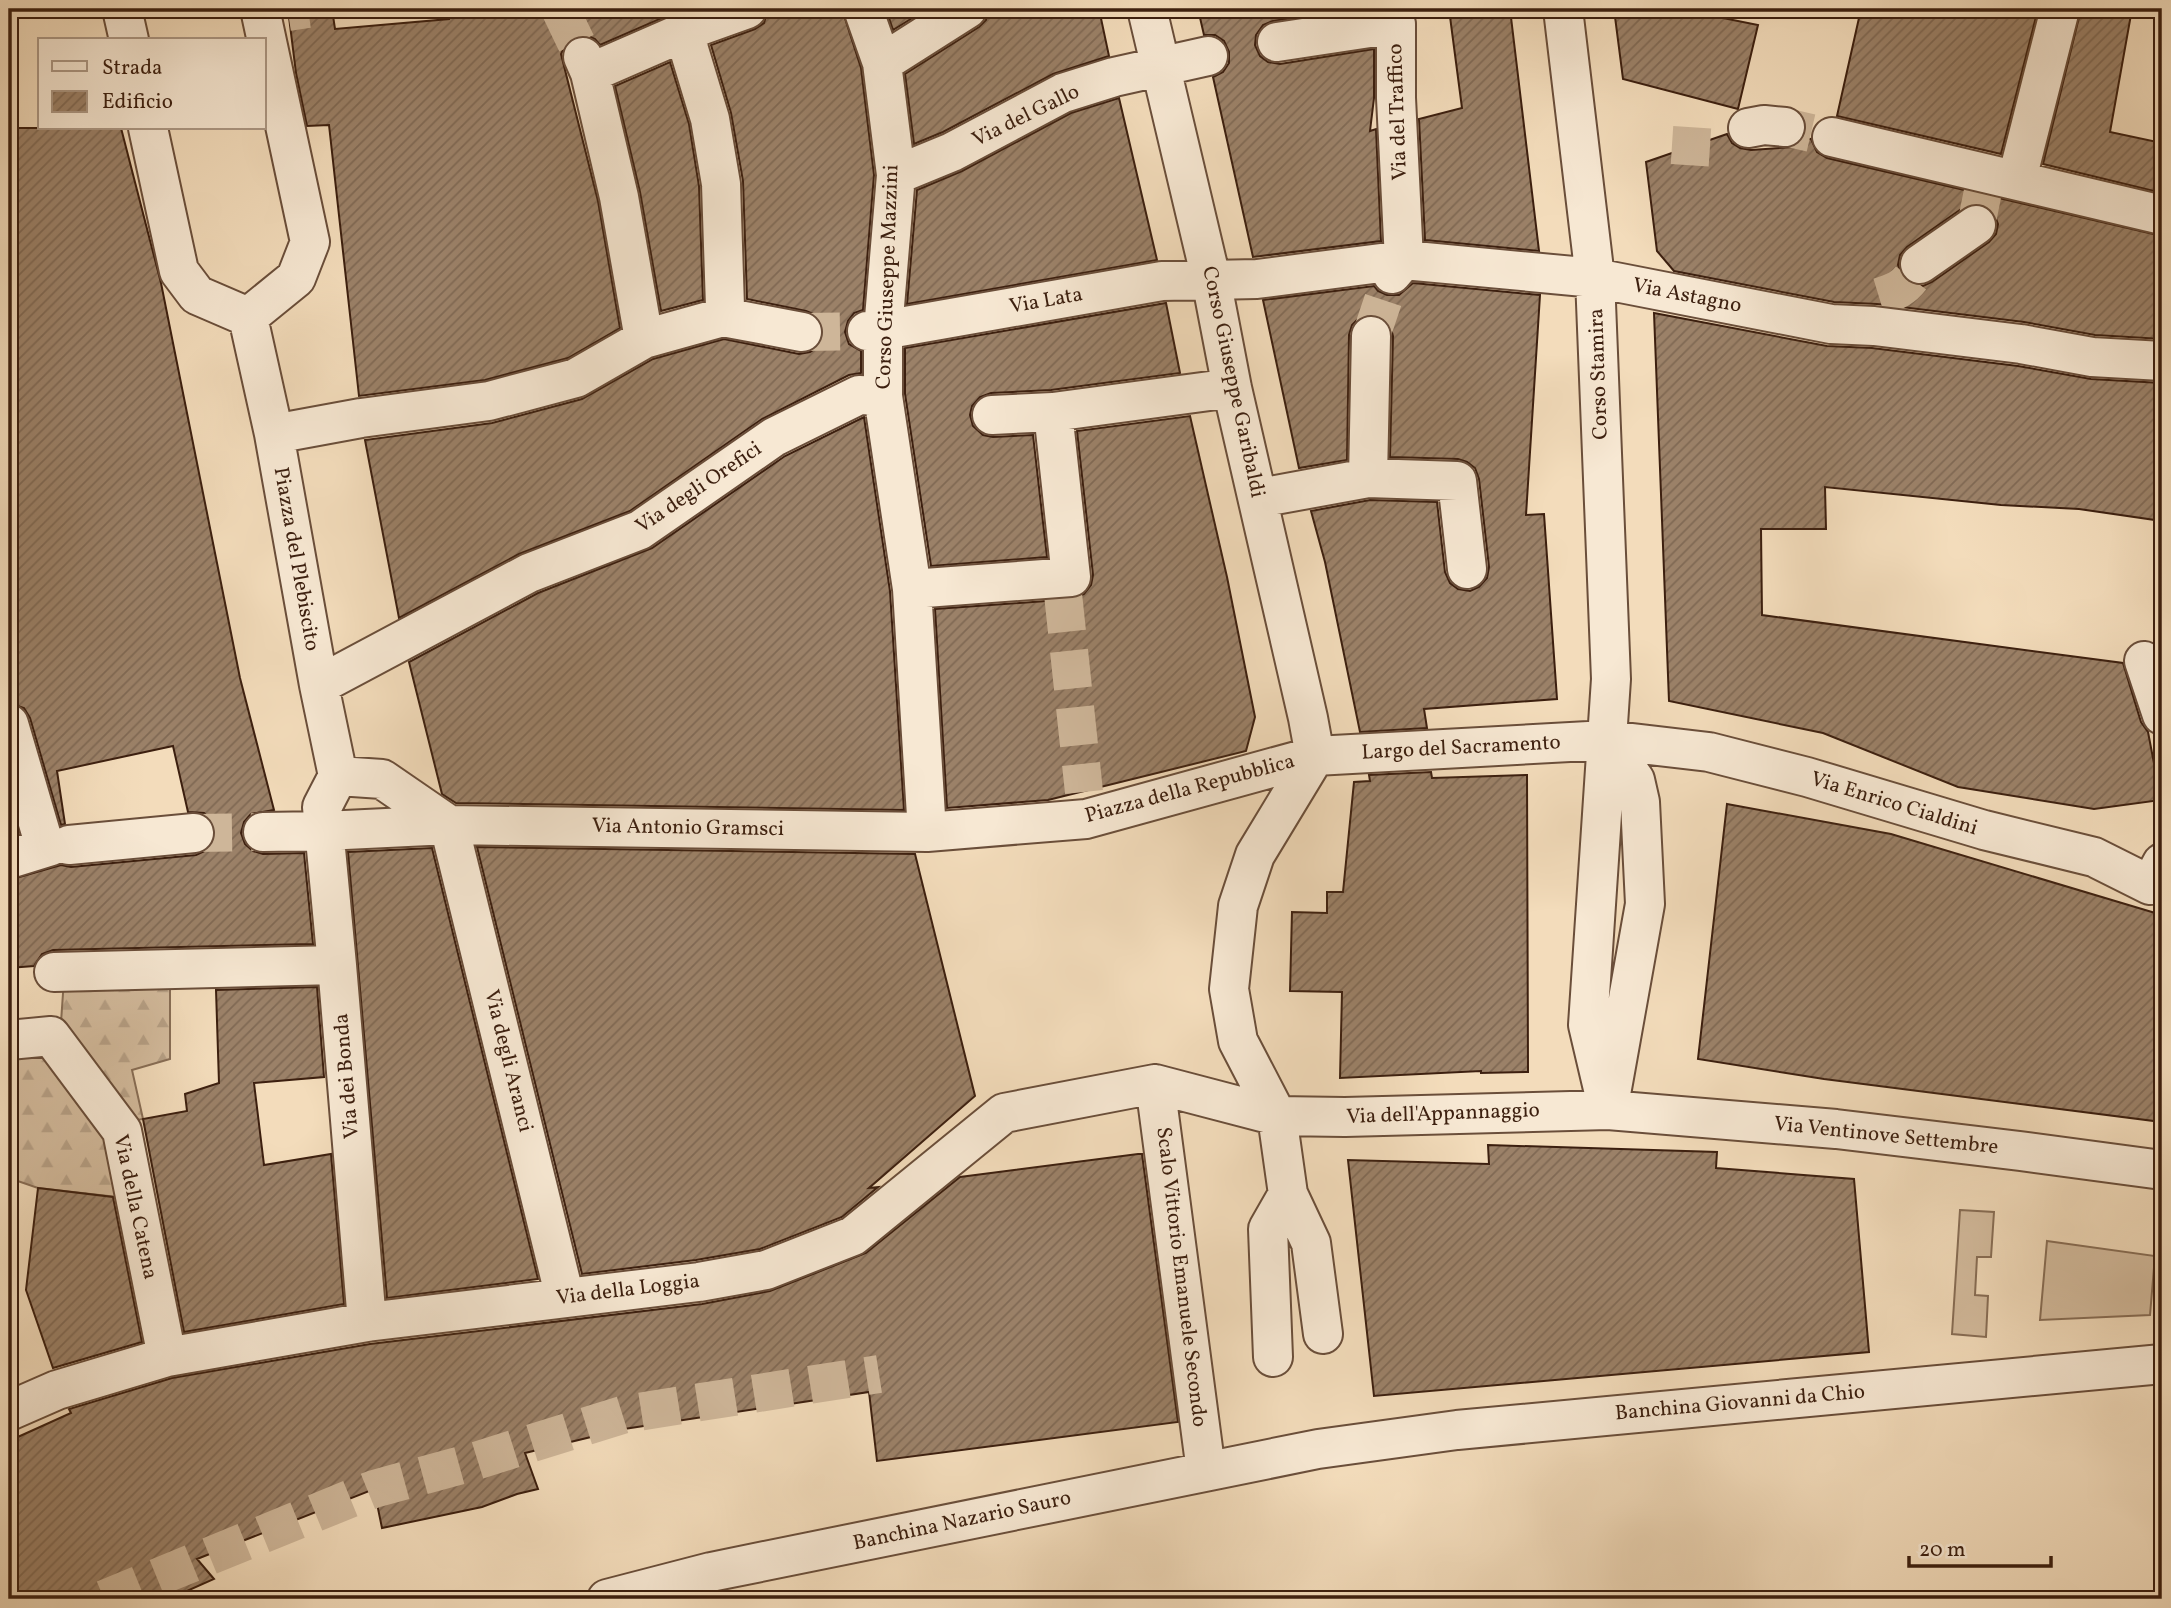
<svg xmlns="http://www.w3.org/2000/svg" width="2171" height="1608" viewBox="0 0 2171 1608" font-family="Vollkorn,serif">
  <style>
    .forest { fill: url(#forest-firs); stroke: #886e56; stroke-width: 2 }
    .garden { fill: #d4bc9e; stroke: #886e56; stroke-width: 2 }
    .building { fill: url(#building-hatch); stroke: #3c1f0f; stroke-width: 2; fill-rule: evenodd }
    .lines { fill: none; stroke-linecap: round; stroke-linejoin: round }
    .minor-tunnel { stroke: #ceb699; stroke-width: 38; stroke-dasharray: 38 19; stroke-linecap: butt }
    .minor-casing { stroke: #6a4e3a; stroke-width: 42 }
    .minor { stroke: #f7e8d3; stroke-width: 38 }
    .labels { text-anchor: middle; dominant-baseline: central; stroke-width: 5; stroke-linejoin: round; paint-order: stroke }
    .street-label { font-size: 21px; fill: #3c1f0f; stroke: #f7e8d3 }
  </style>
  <defs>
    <pattern id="forest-firs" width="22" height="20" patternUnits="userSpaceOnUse" patternTransform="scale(1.75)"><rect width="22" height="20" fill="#d4bc9e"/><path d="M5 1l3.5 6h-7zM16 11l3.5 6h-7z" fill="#b7a187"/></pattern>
    <pattern id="building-hatch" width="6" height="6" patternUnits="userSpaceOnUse" patternTransform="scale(1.75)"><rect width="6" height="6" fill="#9b8168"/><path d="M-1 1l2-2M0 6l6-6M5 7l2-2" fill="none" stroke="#806954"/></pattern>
  </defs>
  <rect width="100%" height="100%" fill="#f3dcbb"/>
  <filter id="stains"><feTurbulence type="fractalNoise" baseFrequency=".00286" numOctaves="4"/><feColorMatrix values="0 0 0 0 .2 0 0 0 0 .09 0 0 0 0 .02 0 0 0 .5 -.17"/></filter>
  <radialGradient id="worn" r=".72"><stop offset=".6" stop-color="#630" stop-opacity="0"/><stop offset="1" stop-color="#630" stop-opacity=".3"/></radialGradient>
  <!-- forest -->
  <path class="forest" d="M 170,977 L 170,1059 L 132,1070 L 143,1119 L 125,1122 L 60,1037 L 64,979 Z
    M 51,1048 L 117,1135 L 126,1198 L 38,1188 L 9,1178 L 10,1052 Z"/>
  <!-- garden -->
  <path class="garden" d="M 1960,1210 L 1994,1212 L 1991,1257 L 1977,1257 L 1975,1295 L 1988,1296 L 1986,1337 L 1952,1334 Z
    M 2047,1241 L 2155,1256 L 2150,1315 L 2040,1320 Z"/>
  <!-- building -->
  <path class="building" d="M 288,9 L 332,9 L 335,29 L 449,19 L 448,9 L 683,9 L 600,45 L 595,39 L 586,35 L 575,37 L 566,44 L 561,54 L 598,201 L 620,328 L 568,358 L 485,380 L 359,396 L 329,125 L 307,126 L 296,73 Z
    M 768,9 L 842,9 L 861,68 L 874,175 L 863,310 L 854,313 L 848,321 L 845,332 L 849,344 L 861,351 L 861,373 L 849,375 L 762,419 L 630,511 L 519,554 L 399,618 L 365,440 L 492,423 L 582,399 L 653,359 L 724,339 L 799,354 L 810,352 L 819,346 L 824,335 L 823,325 L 816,315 L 806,311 L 747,299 L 743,181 L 731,113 L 711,45 L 755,29 L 764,23 Z
    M 886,9 L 927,9 L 893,30 Z
    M 989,9 L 1099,9 L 1109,56 L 1053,74 L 943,132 L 914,144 L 905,74 L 979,27 L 986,20 Z
    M 1198,9 L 1351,9 L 1273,21 L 1263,25 L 1256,35 L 1255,45 L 1260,56 L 1268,62 L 1280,64 L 1374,49 L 1374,98 L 1370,131 L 1376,129 L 1381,241 L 1253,257 L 1213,77 L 1223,72 L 1229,63 L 1229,52 L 1224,41 L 1215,35 L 1204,35 Z
    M 1449,9 L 1510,9 L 1539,251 L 1425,240 L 1419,119 L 1462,108 Z
    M 1614,9 L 1678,9 L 1758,25 L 1738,109 L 1623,79 Z
    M 1861,9 L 2038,9 L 2001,154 L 1837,116 Z
    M 2081,9 L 2132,9 L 2110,132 L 2162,143 L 2162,193 L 2043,164 Z
    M 670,62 L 689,124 L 699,186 L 703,300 L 661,311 L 640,192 L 615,86 Z
    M 1119,98 L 1157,260 L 907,304 L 917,190 L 962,171 L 1071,113 Z
    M 9,128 L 121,128 L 161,283 L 240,678 L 274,810 L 251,814 L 244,822 L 241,833 L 245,844 L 253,851 L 263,854 L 304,853 L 313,944 L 53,950 L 42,954 L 34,966 L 9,968 L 9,880 L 61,865 L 71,867 L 196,855 L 207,850 L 214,843 L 216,832 L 212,821 L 204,813 L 188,812 L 173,746 L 57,771 L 65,824 L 61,825 L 30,718 L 24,708 L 9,703 Z
    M 1727,134 L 1732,143 L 1740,148 L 1751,150 L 1793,147 L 1804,138 L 1811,139 L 1817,152 L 1827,158 L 2162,236 L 2162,339 L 2095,335 L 2024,322 L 1877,304 L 1834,302 L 1674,271 L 1657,251 L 1646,162 ZM 1973,203 L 1985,205 L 1994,213 L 1998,224 L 1996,234 L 1989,242 L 1932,282 L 1923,286 L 1911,284 L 1903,277 L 1898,265 L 1900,255 L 1907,247 L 1964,207 Z
    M 1413,283 L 1540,295 L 1526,515 L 1544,514 L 1557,699 L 1424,709 L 1427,728 L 1360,732 L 1325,562 L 1311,511 L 1370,500 L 1437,502 L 1445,572 L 1450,583 L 1458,589 L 1470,591 L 1479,587 L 1487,578 L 1489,567 L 1479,479 L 1475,468 L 1467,462 L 1458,459 L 1390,457 L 1393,336 L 1390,325 L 1382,317 L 1372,314 L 1360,317 L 1352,325 L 1349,335 L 1347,460 L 1299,468 L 1263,300 L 1374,286 L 1378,291 L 1387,295 L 1399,295 Z
    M 1166,303 L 1180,373 L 1051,390 L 991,393 L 980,397 L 972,406 L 970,415 L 973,426 L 983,435 L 993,437 L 1033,435 L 1047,557 L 931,566 L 905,394 L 905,348 Z
    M 1654,313 L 1827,346 L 1872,348 L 2018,366 L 2091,379 L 2162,383 L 2162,521 L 2079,509 L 2001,505 L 1825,487 L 1826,529 L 1761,529 L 1762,615 L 2123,663 L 2141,722 L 2148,732 L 2161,800 L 2094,809 L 1958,787 L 1823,733 L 1669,701 Z
    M 1190,416 L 1227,577 L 1255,717 L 1246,751 L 1048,800 L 947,808 L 935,609 L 1073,599 L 1084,594 L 1091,585 L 1093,575 L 1077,431 Z
    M 864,417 L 890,591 L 904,810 L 456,803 L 442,794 L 409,662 L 538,593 L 652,548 L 785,456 Z
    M 1431,772 L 1432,778 L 1527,775 L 1528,1072 L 1481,1073 L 1481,1071 L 1340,1078 L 1342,992 L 1290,991 L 1292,912 L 1327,913 L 1327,892 L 1343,892 L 1354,782 L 1370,781 L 1369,775 Z
    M 9,801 L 18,833 L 9,836 Z
    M 1727,804 L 1891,834 L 2162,915 L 2162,1122 L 1824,1079 L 1698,1059 Z
    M 477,847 L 915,854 L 975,1096 L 869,1188 L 878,1187 L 842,1217 L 760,1249 L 696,1260 L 582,1274 Z
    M 432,848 L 538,1279 L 387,1298 L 348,852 Z
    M 317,987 L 324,1077 L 254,1083 L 264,1165 L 331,1154 L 344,1304 L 184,1332 L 143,1119 L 187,1111 L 185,1094 L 219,1083 L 216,990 Z
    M 1488,1145 L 1717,1152 L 1716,1168 L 1854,1179 L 1869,1352 L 1374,1396 L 1348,1160 L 1489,1164 Z
    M 1138,1154 L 1142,1154 L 1178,1422 L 877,1461 L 869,1392 L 624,1429 L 525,1453 L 538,1489 L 517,1494 L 482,1507 L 382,1528 L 374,1489 L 197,1559 L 214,1579 L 169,1599 L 9,1599 L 9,1441 L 71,1413 L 69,1409 L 172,1378 L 370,1344 L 702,1304 L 770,1291 L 866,1253 L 960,1177 Z
    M 38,1188 L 113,1197 L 142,1342 L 53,1368 L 26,1290 Z"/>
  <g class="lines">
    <!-- minor-tunnel -->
    <path class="minor-tunnel" d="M 560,9 L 583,57
      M 288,12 L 308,9
      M 1785,127 L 1811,133
      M 1672,145 L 1718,148
      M 1978,216 L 1985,181
      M 1879,297 C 1902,290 1908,285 1920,264
      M 802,332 L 867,331
      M 1371,336 L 1392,274
      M 1063,594 L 1084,792
      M 194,833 L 263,832
      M 104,1599 L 374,1489 L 469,1463 L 625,1414 L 879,1374"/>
    <defs>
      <path id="minor" d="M 122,9 L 129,40
        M 863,9 L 882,63 L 896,175 L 883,330 L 883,396 L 912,589 L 927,832
        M 1147,9 L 1211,279 L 1232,388 L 1308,718 L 1315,756
        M 1563,9 L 1595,278 L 1611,679 L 1588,1025 L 1608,1110
        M 691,29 L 688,46 L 710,119 L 721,184 L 725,307 L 723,317
        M 1277,42 L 1396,24 L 1396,98 L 1404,260 L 1392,274
        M 583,57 L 590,73 L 619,197 L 644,339
        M 882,63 L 967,9
        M 590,73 L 691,29 L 747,9
        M 148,128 L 179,271 L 197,295 L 248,317 L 274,434 L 319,685 L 338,776 L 322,807 L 337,965 L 367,1322
        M 1748,128 L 1764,125 L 1785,127
        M 1832,137 L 2162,215
        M 896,175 L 952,152 L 1063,93 L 1114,77 L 1208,56
        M 2017,179 L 2060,9
        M 1920,264 L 1976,225
        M 248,317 L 296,278 L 310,242 L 260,9
        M 867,331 L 883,330 L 1162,281 L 1257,279 L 1404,260 L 1595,278 L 1831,324 L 1874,326 L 2021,344 L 2092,357 L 2162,361
        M 992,415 L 1053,412
        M 274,434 L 361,418 L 489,401 L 576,378 L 644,339 L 723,317 L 802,332
        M 1368,478 L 1457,481 L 1467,569
        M 1259,498 L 1368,478 L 1371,336
        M 912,589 L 1071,577 L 1053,412 L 1232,388
        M 2144,661 L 2162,715
        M 319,685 L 529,573 L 640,530 L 774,437 L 859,395 L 883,396
        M 9,724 L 45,847
        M 1607,740 L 1635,780 L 1640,802 L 1645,904 L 1611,1094
        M 1315,756 L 1255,855 L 1238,906 L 1229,989 L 1238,1041 L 1277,1116 L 1288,1194 L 1311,1243 L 1323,1334
        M 338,776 L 382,779 L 449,825
        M 449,825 L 565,1298
        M 263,832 L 324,831 L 449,825 L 927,832 L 1086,819 L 1315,756 L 1607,740 L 1709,752 L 1807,777 L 1984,830 L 2094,857 L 2150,885 L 2162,863
        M 69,845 L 194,833
        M 9,859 L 51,846
        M 54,972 L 337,965
        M 9,1040 L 51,1036 L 122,1131 L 167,1357
        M 1155,1084 L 1206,1471
        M 1273,1357 L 1268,1229 L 1288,1194
        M 9,1411 L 57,1390 L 167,1357 L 367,1322 L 699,1282 L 766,1270 L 853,1236 L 1004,1113 L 1155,1084 L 1277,1116 L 1345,1117 L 1608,1110 L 1836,1129 L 2020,1151 L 2162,1170
        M 607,1599 L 711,1572 L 1318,1449 L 1457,1430 L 2162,1364"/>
    </defs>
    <!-- minor casing -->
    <use href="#minor" class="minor-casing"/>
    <!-- minor -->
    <use href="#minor" class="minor"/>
  </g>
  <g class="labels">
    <!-- street labels -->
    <g class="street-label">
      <text transform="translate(1398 112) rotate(-92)">Via del Traffico</text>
      <text transform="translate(1026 116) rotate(-26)">Via del Gallo</text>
      <text transform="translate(888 277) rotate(-88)">Corso Giuseppe Mazzini</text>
      <text transform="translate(1687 296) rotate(11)">Via Astagno</text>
      <text transform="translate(1046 301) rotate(-10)">Via Lata</text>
      <text transform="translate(1599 374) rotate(-92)">Corso Stamira</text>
      <text transform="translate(1233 382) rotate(78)">Corso Giuseppe Garibaldi</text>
      <text transform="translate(699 488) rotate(-34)">Via degli Orefici</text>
      <text transform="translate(296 559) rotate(80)">Piazza del Plebiscito</text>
      <text transform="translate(1461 748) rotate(-3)">Largo del Sacramento</text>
      <text transform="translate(1190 789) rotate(-15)">Piazza della Repubblica</text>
      <text transform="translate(1894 804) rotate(17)">Via Enrico Cialdini</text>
      <text transform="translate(688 828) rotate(1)">Via Antonio Gramsci</text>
      <text transform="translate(508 1061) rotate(76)">Via degli Aranci</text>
      <text transform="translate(347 1076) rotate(-95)">Via dei Bonda</text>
      <text transform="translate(1443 1114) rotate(-2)">Via dell'Appannaggio</text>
      <text transform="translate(1886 1136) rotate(6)">Via Ventinove Settembre</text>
      <text transform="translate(135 1207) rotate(78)">Via della Catena</text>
      <text transform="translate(1181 1277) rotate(83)">Scalo Vittorio Emanuele Secondo</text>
      <text transform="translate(628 1290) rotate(-7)">Via della Loggia</text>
      <text transform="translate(1740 1403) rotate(-5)">Banchina Giovanni da Chio</text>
      <text transform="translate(962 1521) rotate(-12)">Banchina Nazario Sauro</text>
    </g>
  </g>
  <!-- margin -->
  <rect width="2171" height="1608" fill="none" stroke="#f3dcbb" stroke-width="35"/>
  <rect x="10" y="10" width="2150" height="1587" fill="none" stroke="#3c1f0f" stroke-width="3.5"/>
  <rect x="18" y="18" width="2136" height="1573" fill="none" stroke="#3c1f0f" stroke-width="2"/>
  <!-- legend -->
  <rect x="38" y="38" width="228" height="91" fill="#f7e8d3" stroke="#ac9885" stroke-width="2"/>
  <rect x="52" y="61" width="35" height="10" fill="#f7e8d3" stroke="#ac9885" stroke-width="2"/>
  <text x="102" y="74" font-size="21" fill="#3c1f0f">Strada</text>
  <rect x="52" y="91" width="35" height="21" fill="url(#building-hatch)" stroke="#ac9885" stroke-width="2"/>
  <text x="102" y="108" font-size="21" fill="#3c1f0f">Edificio</text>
  <!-- scale -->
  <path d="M1909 1556v10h142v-10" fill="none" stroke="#3c1f0f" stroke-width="3.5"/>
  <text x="1919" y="1556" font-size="21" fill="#3c1f0f" stroke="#f7e8d3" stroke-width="5" paint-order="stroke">20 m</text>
  <rect width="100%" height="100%" filter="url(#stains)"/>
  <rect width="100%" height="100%" fill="url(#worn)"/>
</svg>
